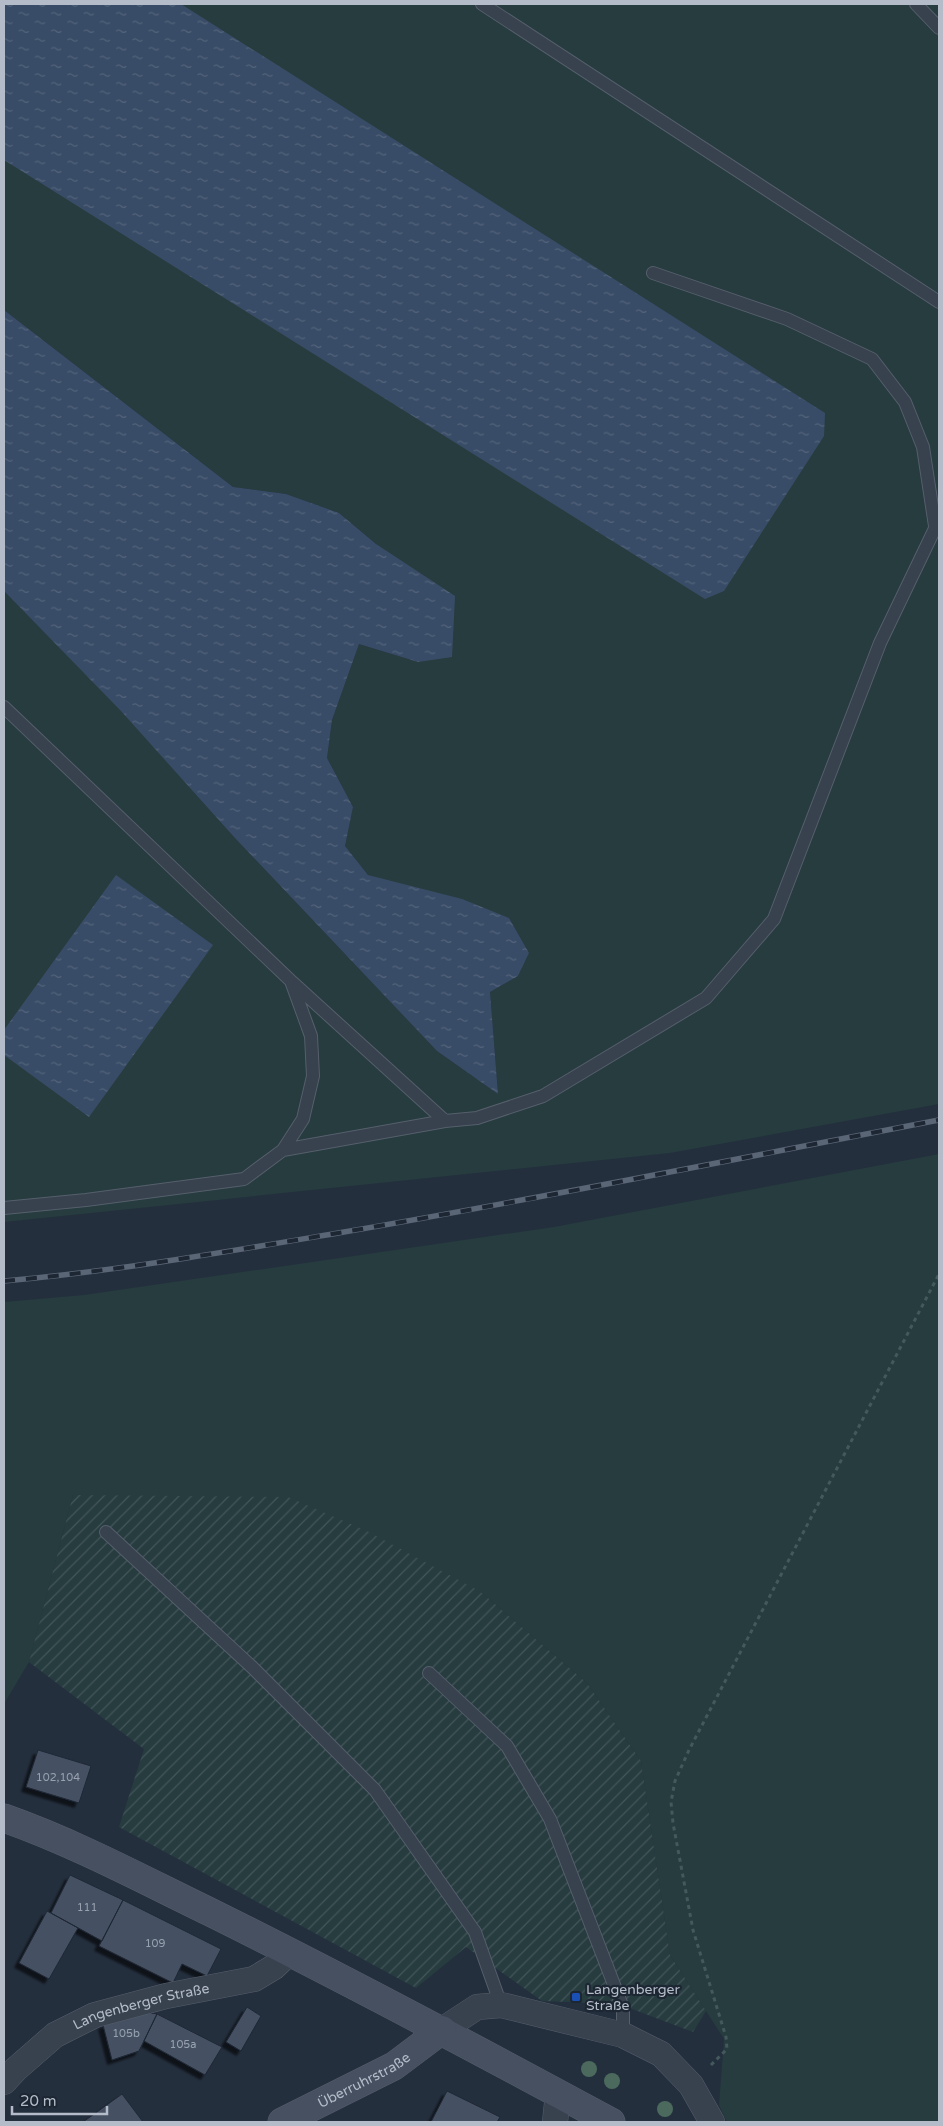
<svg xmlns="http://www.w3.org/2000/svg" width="943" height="2126" viewBox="0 0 943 2126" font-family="'Varela Round',sans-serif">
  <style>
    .grass { fill: #263c3f }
    .garden { fill: url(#garden-furrows) }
    .water { fill: url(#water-ripples) }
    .building { fill: #455162; stroke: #1f2835; filter: url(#shadow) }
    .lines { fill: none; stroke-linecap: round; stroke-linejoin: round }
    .lane-casing { stroke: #565f6c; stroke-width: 14 }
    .street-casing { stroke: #565f6c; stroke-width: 26 }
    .secondary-casing { stroke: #565f6c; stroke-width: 29 }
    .path { stroke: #44595c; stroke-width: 3; stroke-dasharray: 4 4; stroke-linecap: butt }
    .lane { stroke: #38414e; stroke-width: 12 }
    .street { stroke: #38414e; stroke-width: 25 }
    .secondary { stroke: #465061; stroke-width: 28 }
    .rail-casing { stroke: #5a6575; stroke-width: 5.5 }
    .rail { stroke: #1d2633; stroke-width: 4; stroke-dasharray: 11; stroke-linecap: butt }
    .tree { fill: #4b6a5d }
    .transit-dot { fill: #1a4fb4; stroke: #1d2633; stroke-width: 2 }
    .labels { text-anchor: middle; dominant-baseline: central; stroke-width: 4.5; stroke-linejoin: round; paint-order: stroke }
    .number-label { font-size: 11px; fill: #98a1af }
    .poi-label { font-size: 14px; fill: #b4bcc9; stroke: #1d2633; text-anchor: start }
    .street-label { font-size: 14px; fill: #b4bcc9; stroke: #1d2633 }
  </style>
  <defs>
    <pattern id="garden-furrows" width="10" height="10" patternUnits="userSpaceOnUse" patternTransform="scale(1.25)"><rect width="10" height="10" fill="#263c3f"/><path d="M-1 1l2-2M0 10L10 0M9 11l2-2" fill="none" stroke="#435659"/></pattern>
    <pattern id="water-ripples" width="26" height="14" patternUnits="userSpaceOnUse" patternTransform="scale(1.25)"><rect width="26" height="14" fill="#394c67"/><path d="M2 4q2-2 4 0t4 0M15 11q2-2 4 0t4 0" fill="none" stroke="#53647b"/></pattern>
    <filter id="shadow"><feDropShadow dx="-4.5" dy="4.5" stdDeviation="1" flood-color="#0009"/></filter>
  </defs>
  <rect width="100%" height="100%" fill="#242f3e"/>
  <!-- grass -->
  <path class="grass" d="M 4,4 L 939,4 L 939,1104 L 670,1153 L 4,1222 L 4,591 L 122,711 L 234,837 L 437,1051 L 498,1094 L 490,992 L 518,976 L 529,953 L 509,918 L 368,875 L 345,846 L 353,807 L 327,758 L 332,720 L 359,644 L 418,662 L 376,544 L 339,513 L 286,494 L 233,487 L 4,310 Z
    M 939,1154 L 939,2122 L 727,2122 L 719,2105 L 724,2039 L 670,1955 L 641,1761 L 587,1683 L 481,1592 L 73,1495 L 29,1662 L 4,1704 L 4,1302 L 84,1295 L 554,1227 Z"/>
  <!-- garden -->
  <path class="garden" d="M 73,1495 L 288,1497 L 367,1531 L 481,1592 L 587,1683 L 641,1761 L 670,1955 L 706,2011 L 693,2032 L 619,2004 L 542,2001 L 466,1947 L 416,1988 L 119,1827 L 144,1749 L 29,1662 Z"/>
  <!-- water -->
  <path class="water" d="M 4,4 L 181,4 L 825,413 L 824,436 L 724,591 L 705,599 L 4,160 Z
    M 4,310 L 233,487 L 286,494 L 339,513 L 376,544 L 455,596 L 452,657 L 418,662 L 359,644 L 332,720 L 327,758 L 353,807 L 345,846 L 368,875 L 462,899 L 509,918 L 529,953 L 518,976 L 490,992 L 498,1094 L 437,1051 L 234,837 L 121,711 L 4,591 Z
    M 116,875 L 213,945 L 89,1117 L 4,1055 L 4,1030 Z"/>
  <!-- building -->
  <path class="building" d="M 38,1750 L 91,1766 L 79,1803 L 26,1787 Z
    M 70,1875 L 123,1900 L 102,1941 L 51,1913 Z
    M 123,1900 L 221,1949 L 207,1976 L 182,1964 L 173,1983 L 99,1946 Z
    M 47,1911 L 78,1928 L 49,1979 L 19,1963 Z
    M 247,2007 L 261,2016 L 241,2051 L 226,2042 Z
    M 138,2011 L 157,2014 L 139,2051 L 112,2060 L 103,2025 Z
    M 157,2014 L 222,2047 L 205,2075 L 144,2041 Z
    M 447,2091 L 500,2117 L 497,2122 L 431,2122 Z
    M 122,2094 L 143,2122 L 83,2122 Z"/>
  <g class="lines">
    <defs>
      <path id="lane" d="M 482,4 L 939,302
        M 916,4 L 939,28
        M 653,273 L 787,319 L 872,359 L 905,402 L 923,447 L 935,526
        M 4,707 L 291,981 L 311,1036 L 313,1076 L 303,1119 L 283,1150 L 244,1179 L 86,1200 L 4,1208
        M 445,1121 L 477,1118 L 543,1096 L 706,998 L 774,919 L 880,643 L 939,520
        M 283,1150 L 445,1121 L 292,982
        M 106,1532 L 252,1667 L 375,1790 L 475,1932 L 501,2005
        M 429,1673 L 507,1746 L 550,1819 L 623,2008 L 623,2035"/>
      <g id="street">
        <path d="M 442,2030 L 477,2007 L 501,2005 L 623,2035 L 661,2054 L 691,2085 L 712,2122"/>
        <path id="s1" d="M 4,2082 L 16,2069 L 55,2035 L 95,2015 L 166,1996 L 254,1979 L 274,1967 L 290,1952"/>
        <path d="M 555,2122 L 558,2094"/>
      </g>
      <g id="secondary">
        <path d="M 4,1818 C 75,1843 142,1879 210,1912 C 345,1979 478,2050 611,2122"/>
        <path id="s2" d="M 282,2122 L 394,2066 L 442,2030"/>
      </g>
    </defs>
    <!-- lane casing -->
    <use href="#lane" class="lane-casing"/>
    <!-- street casing -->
    <use href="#street" class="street-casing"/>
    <!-- secondary casing -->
    <use href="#secondary" class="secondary-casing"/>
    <!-- path -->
    <path class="path" d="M 711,2065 L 727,2049 L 726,2037 L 693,1930 L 673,1823 L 671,1802 L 675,1781 L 689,1750 L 939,1274"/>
    <!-- lane -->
    <use href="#lane" class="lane"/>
    <!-- street -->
    <use href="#street" class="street"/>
    <!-- secondary -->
    <use href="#secondary" class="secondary"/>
    <defs>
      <path id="rail" d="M 4,1281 C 118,1271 231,1251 344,1232 C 543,1198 741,1158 939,1120"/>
    </defs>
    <!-- rail casing -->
    <use href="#rail" class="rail-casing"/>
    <!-- rail -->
    <use href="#rail" class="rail"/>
  </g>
  <!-- trees -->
  <g class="tree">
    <circle cx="589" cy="2069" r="8"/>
    <circle cx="612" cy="2081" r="8"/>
    <circle cx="665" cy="2109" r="8"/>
  </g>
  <!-- markers -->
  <rect class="transit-dot" x="571" y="1992" width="10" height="10" rx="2.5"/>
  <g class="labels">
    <!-- number labels -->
    <g class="number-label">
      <text x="58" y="1777">102,104</text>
      <text x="87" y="1907">111</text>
      <text x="155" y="1943">109</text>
      <text x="126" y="2033">105b</text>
      <text x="183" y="2044">105a</text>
    </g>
    <!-- poi labels -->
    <g class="poi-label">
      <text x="586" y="1989">Langenberger<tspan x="586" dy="16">Straße</tspan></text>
    </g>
    <!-- street labels -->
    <g class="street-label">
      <text stroke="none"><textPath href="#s1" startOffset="161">Langenberger Straße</textPath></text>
      <text stroke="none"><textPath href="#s2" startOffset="92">Überruhrstraße</textPath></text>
    </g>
  </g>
  <!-- border -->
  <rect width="943" height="2126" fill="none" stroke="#b4bcc9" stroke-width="10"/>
  <!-- scale -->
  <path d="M12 2106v8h95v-8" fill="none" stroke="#b4bcc9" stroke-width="2.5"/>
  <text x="20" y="2106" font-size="15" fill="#b4bcc9" stroke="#1d2633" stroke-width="4" paint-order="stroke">20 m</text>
</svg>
